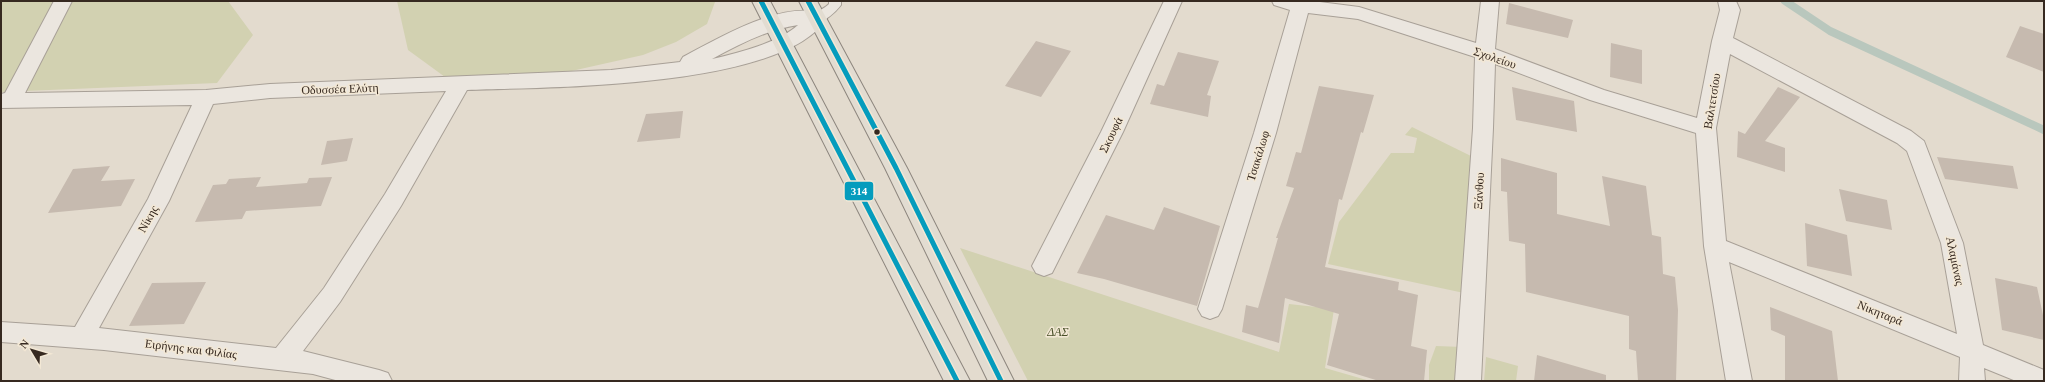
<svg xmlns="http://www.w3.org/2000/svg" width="2045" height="382" viewBox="0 0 2045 382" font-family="Georgia,serif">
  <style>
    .green { fill: #d2d1b1 }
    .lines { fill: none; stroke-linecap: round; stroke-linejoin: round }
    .stream { stroke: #b9c7bd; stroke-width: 8 }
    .building { fill: #c6baaf }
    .service-casing { stroke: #a8a097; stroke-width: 2 }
    .minor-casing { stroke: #a8a097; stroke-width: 2 }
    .primary-casing { stroke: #8d867e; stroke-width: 2 }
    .service { fill: #ebe6df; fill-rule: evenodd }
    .minor { fill: #ebe6df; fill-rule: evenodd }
    .primary { fill: #e2dcd1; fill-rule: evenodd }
    .bus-1-casing { stroke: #f3e8d5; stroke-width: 8 }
    .bus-1 { stroke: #059cbd; stroke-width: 5 }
    .bus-dot { fill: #362920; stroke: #f3e8d5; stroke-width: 1.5 }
    .labels { text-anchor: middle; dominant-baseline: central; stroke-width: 3; stroke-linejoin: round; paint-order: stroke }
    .street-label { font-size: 12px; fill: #362920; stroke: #f3e8d5 }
    .park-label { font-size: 12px; font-style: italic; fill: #495028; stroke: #f3e8d5 }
    .line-badge { stroke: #f3e8d5; stroke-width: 1.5 }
    .badge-label { font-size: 11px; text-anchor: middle; font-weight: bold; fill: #fff }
  </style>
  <rect width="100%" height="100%" fill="#e3dbce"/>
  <!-- green -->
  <path class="green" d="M 1,1 L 228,1 L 253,35 L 217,83 L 1,92 Z
    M 397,1 L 715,1 L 715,2 L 707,24 L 676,42 L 643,55 L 567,72 L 445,77 L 408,50 Z
    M 1412,127 L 1471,156 L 1464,293 L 1328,264 L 1339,222 L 1391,153 L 1414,153 L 1417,138 L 1405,135 Z
    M 960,248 L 1279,352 L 1289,304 L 1334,309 L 1325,368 L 1370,381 L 1028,381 Z
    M 1436,346 L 1463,347 L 1461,381 L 1429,381 L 1429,365 Z
    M 1486,357 L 1518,366 L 1516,381 L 1484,381 Z"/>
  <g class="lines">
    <!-- stream -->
    <path class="stream" d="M 1785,1 L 1830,31 L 2044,130"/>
  </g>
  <!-- building -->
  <path class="building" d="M 1509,3 L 1573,20 L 1568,38 L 1506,24 Z
    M 2020,26 L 2044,34 L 2044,72 L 2006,57 Z
    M 1036,41 L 1071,51 L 1041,97 L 1005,86 Z
    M 1611,43 L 1642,50 L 1642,84 L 1610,77 Z
    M 1178,52 L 1219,61 L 1207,95 L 1211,96 L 1208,117 L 1150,104 L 1157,84 L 1164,86 Z
    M 1319,86 L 1374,95 L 1363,133 L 1361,132 L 1342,200 L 1339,199 L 1325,267 L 1399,282 L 1398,290 L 1418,295 L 1411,346 L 1427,350 L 1424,381 L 1379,381 L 1327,365 L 1339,314 L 1285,298 L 1279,343 L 1242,332 L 1246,305 L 1258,308 L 1278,238 L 1276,238 L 1294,188 L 1286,186 L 1296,152 L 1301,153 Z
    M 1512,87 L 1574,101 L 1577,132 L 1516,120 Z
    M 1778,87 L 1800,97 L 1765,141 L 1785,148 L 1785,172 L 1737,157 L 1738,131 L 1745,134 Z
    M 683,111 L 680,138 L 637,142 L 646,114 Z
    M 353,138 L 347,161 L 321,165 L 327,141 Z
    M 1937,157 L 2013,166 L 2018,189 L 1945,179 Z
    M 1501,158 L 1557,173 L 1557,214 L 1610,226 L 1602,176 L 1646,186 L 1652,235 L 1661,237 L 1663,274 L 1675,277 L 1678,310 L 1676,381 L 1638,381 L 1636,351 L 1629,349 L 1629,316 L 1526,292 L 1525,244 L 1509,241 L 1507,192 L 1501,191 Z
    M 110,166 L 101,181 L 135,179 L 121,206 L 48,213 L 73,169 Z
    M 261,177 L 256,187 L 307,183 L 309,178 L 332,177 L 321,206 L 246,211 L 242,219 L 195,222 L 213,185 L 226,184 L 229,179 Z
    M 1839,189 L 1887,200 L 1892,230 L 1846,221 Z
    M 1164,207 L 1220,226 L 1197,306 L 1104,279 L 1077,273 L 1106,215 L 1154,230 Z
    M 1805,223 L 1847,235 L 1852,276 L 1807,266 Z
    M 1995,278 L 2037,287 L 2044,320 L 2044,340 L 2002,330 Z
    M 206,282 L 184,324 L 129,326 L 152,283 Z
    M 1770,307 L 1832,331 L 1838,381 L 1785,381 L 1785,336 L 1771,330 Z
    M 1537,355 L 1606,375 L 1606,381 L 1534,381 Z"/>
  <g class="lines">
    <defs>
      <path id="service" d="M 829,1 L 841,1 L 841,5 C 835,13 823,24 813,21 L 811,18 C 815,12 824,9 829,4 Z"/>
      <path id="minor" d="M 54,1 L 72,1 L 25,93 L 206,90 L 270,84 L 611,70 L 680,62 L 683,57 C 721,37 780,1 824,13 L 827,18 C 783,89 546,87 467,90 L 401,206 L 340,302 L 303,351 L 379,370 L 388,373 L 392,381 L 339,381 L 313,374 L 104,350 L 1,342 L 1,322 L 75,327 L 148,199 L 192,105 L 1,108 L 1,94 L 5,93 ZM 798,25 C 778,43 738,53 712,59 C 740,44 766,30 798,25 ZM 446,91 L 385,194 L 324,288 L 276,348 L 99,328 L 169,201 L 213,104 L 270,98 Z
        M 1164,1 L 1182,1 L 1123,132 L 1052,273 L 1044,276 L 1036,273 L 1032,266 L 1101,132 Z
        M 1272,1 L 1312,1 L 1359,7 L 1476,43 L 1481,1 L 1499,1 L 1495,49 L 1604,90 L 1697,118 L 1712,41 L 1720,10 L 1718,1 L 1736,1 L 1740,10 L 1733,38 L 1911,131 L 1924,141 L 1963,243 L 1983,345 L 2044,370 L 2044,381 L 2016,381 L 1984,368 L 1985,381 L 1959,381 L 1960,357 L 1729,262 L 1752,381 L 1726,381 L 1704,246 L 1696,133 L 1590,100 L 1495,64 L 1493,128 L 1481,381 L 1455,381 L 1473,128 L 1475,57 L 1358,19 L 1308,13 L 1276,133 L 1222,309 L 1218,316 L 1210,319 L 1202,316 L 1198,309 L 1254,133 L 1290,10 L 1274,5 ZM 1730,54 L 1897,143 L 1907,151 L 1941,243 L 1957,334 L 1726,241 L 1716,128 Z"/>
      <path id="primary" d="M 752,1 L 770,1 L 970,381 L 944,381 Z
        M 799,1 L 817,1 L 907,168 L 1014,381 L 988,381 L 885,168 Z"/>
    </defs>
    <!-- service casing -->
    <use href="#service" class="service-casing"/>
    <!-- minor casing -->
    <use href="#minor" class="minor-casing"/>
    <!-- primary casing -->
    <use href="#primary" class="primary-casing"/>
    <!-- service -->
    <use href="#service" class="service"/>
    <!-- minor -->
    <use href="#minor" class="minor"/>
    <!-- primary -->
    <use href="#primary" class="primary"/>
    <defs>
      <path id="bus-1" d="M 761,1 L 957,381
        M 808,1 L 896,168 L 1001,381"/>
    </defs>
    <!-- bus-1 casing -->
    <use href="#bus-1" class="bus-1-casing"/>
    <!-- bus-1 -->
    <use href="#bus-1" class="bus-1"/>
  </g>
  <!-- markers -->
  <circle class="bus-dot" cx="877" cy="132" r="3.5"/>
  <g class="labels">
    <!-- street labels -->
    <g class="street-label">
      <text transform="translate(1495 58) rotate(19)">Σχολείου</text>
      <text transform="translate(340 89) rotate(-2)">Οδυσσέα Ελύτη</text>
      <text transform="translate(1712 101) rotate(-81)">Βαλτετσίου</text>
      <text transform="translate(1111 135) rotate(-64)">Σκουφά</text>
      <text transform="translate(1258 156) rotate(-73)">Τσακάλωφ</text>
      <text transform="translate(1479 191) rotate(-87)">Ξάνθου</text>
      <text transform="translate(148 219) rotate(-61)">Νίκης</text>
      <text transform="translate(1955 261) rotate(78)">Αλαμάνας</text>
      <text transform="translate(1880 313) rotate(22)">Νικηταρά</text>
      <text transform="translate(191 349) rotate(7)">Ειρήνης και Φιλίας</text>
    </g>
    <!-- park labels -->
    <g class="park-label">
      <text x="1058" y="332">ΔΑΣ</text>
    </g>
  </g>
  <rect class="line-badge" x="844" y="181" width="30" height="20" rx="4" fill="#059cbd"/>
  <g class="badge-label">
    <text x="859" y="195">314</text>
  </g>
  <!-- border -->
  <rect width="2045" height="382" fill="none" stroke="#362920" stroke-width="4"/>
  <!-- north arrow -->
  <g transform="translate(32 350) rotate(308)" stroke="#f3e8d5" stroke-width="3" paint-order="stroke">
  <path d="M0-3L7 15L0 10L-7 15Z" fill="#362920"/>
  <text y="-6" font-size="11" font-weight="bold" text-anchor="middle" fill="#362920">N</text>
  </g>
</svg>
